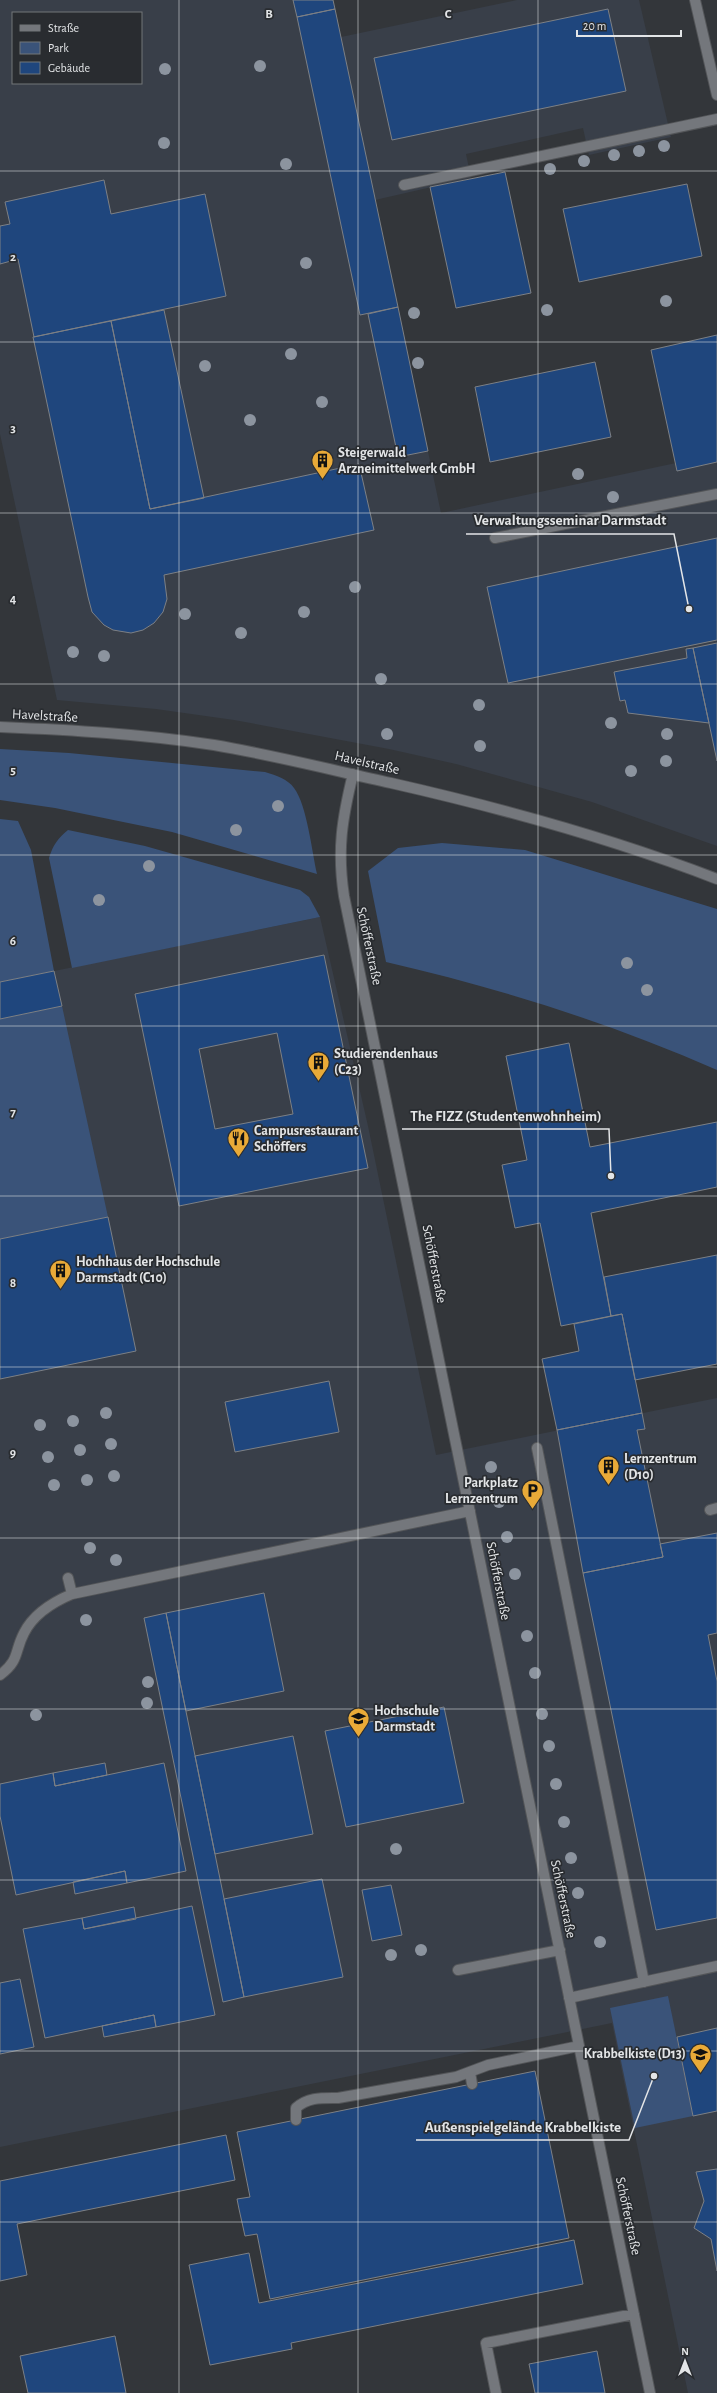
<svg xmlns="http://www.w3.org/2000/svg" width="717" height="2393" viewBox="0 0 717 2393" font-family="'Alegreya Sans',sans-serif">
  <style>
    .built { fill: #393f49; fill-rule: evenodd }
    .green { fill: #3a5379 }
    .building { fill: #1f467d; stroke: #7d8085; fill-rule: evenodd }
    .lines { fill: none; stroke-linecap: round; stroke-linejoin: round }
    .minor-casing { stroke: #535558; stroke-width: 12 }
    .minor { stroke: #74777c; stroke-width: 10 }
    .tree { fill: #8c949f }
    .grid { fill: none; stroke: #e3e5e7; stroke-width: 1; stroke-opacity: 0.55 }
    .labels { text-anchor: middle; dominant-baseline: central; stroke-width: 3.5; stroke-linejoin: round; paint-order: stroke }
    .poi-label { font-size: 14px; font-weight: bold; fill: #e3e5e7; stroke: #292c30; text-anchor: start }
    .street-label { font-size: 14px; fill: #e3e5e7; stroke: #292c30 }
    .grid-label { font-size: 13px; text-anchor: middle; font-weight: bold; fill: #e3e5e7; stroke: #292c30; stroke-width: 3.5; stroke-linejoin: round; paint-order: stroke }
    .leader { fill: none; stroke: #e3e5e7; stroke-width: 1.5 }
    .callout-dot { fill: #e3e5e7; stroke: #292c30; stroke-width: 1.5 }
    .callout-label { font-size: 15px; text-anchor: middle; font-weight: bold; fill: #e3e5e7; stroke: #292c30; stroke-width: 3.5; stroke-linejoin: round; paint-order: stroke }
  </style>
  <rect width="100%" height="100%" fill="#33363a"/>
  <!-- built -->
  <path class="built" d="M 0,0 L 333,0 L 341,37 L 517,0 L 639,0 L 671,137 L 589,155 L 583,128 L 466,154 L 471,178 L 375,200 L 441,513 L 676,463 L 677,471 L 717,462 L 717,846 L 592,802 L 456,764 L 389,749 L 234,720 L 156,709 L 57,700 L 0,434 ZM 13,13 L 141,13 L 141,83 L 13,83 Z
    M 320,917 L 368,1126 L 436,1455 L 717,1398 L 717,2393 L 688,2393 L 612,2023 L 0,2147 L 0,982 Z"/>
  <!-- green -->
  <path class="green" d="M 0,749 L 69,753 L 265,772 C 275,775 288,779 294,788 C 307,805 312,852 317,874 L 172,832 L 55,808 L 0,800 Z
    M 0,819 L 18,821 L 31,850 L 54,971 L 0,982 Z
    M 68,830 L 145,846 L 300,890 L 309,897 L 320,917 L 72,968 L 49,858 C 53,845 58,838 68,830 Z
    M 442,843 L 525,850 L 717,909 L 717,1070 C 610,1023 499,988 386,962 L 368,871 L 398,848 Z
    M 62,1006 L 108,1217 L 0,1239 L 0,1019 Z
    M 668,1996 L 693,2116 L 635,2128 L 610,2008 Z"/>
  <!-- building -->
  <path class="building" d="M 293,0 L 333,0 L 335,9 L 297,17 Z
    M 335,9 L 398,307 L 360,315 L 297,17 Z
    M 608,9 L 626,91 L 392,140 L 374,58 Z
    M 505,172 L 531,293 L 456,308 L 430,187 Z
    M 104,180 L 111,214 L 205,194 L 226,296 L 34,337 L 18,259 L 0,264 L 0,226 L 10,224 L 5,202 Z
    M 687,184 L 702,256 L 579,282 L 563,209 Z
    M 398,307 L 428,451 L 398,457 L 368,314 Z
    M 164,310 L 204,498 L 150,509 L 111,321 Z
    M 111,321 L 150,509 L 359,464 L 374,530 L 164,575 L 167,599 L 163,612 L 154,623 L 143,630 L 131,633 L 113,630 L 104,625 L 92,612 L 88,597 L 33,337 Z
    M 717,335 L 717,462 L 677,471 L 651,350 Z
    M 595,362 L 611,437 L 490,462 L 475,387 Z
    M 717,538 L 717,640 L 508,683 L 487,587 Z
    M 717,643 L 717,761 L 693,648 Z
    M 693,648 L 709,723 L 628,713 L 625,700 L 620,701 L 614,672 L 687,658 L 686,649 Z
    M 324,955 L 368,1168 L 179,1206 L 135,994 ZM 277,1033 L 293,1114 L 215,1129 L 199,1049 Z
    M 54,971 L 62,1006 L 0,1019 L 0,982 Z
    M 569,1043 L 590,1147 L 717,1122 L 717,1187 L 591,1213 L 611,1316 L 561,1326 L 540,1223 L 515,1228 L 502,1165 L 527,1160 L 506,1056 Z
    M 108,1217 L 136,1351 L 0,1379 L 0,1239 Z
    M 717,1255 L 717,1364 L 635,1380 L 622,1314 L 611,1316 L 604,1277 Z
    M 622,1314 L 642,1413 L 557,1430 L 542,1359 L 579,1351 L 574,1324 Z
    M 329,1381 L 339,1432 L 235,1452 L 225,1402 Z
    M 642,1413 L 645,1429 L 637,1430 L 663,1557 L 583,1573 L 557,1430 Z
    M 717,1533 L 717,1633 L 708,1635 L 717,1681 L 717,1918 L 656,1930 L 583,1573 L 663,1557 L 660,1544 Z
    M 264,1593 L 284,1691 L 186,1711 L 166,1613 Z
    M 166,1613 L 244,1997 L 223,2002 L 144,1618 Z
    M 444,1707 L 464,1803 L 346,1827 L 325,1731 Z
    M 293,1736 L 313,1834 L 215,1854 L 195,1756 Z
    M 105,1763 L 107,1775 L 55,1786 L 53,1773 Z
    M 164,1763 L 186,1871 L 127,1883 L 125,1871 L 16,1895 L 0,1816 L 0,1784 L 53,1773 L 55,1786 Z
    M 125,1871 L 127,1883 L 75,1894 L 73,1882 Z
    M 322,1879 L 343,1977 L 244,1997 L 224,1899 Z
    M 391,1885 L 402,1935 L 372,1941 L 362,1890 Z
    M 192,1906 L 215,2015 L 156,2027 L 154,2015 L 45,2038 L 23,1929 L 82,1918 L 84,1929 Z
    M 134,1907 L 136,1919 L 84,1929 L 82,1918 Z
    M 20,1979 L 34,2047 L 0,2054 L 0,1983 Z
    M 154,2015 L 156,2027 L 104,2037 L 102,2026 Z
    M 717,2028 L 717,2111 L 693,2116 L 677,2037 Z
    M 535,2071 L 569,2238 L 270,2299 L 257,2234 L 245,2236 L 239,2209 L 237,2199 L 250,2197 L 237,2132 Z
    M 226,2135 L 235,2180 L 17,2224 L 27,2275 L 0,2281 L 0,2181 Z
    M 717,2169 L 717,2271 L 711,2239 L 694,2228 L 704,2201 L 696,2172 Z
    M 574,2240 L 583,2284 L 291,2343 L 292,2349 L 210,2365 L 189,2265 L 249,2253 L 259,2303 Z
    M 115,2336 L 126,2393 L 28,2393 L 20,2356 Z
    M 597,2351 L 605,2393 L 535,2393 L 529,2364 Z"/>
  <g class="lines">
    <defs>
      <path id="minor" d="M 695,0 L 717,95
        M 404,185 L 717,119
        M 495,538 L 717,494
        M 0,727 C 71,730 143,734 214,745 C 273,755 332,770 391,783 C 501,808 611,838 717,879
        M 353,774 C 342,819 337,850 344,896 L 650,2393
        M 537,1448 L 644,1982
        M 710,1510 L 717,1508
        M 68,1578 L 72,1594
        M 0,1675 C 20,1660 14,1652 24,1633 C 34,1613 53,1602 72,1594 L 470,1511
        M 458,1970 L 560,1950
        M 569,1998 L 717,1966
        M 470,2072 L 472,2084
        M 296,2120 L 296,2108 C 308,2097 322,2098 338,2098 L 456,2077 L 488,2065 L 579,2046
        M 496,2393 L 486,2343 L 634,2314"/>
    </defs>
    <!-- minor casing -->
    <use href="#minor" class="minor-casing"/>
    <!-- minor -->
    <use href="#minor" class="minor"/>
  </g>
  <!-- trees -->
  <g class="tree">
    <circle cx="260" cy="66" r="6"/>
    <circle cx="165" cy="69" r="6"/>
    <circle cx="164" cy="143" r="6"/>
    <circle cx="664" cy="146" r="6"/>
    <circle cx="639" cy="151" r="6"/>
    <circle cx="614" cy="155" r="6"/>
    <circle cx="584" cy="161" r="6"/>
    <circle cx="286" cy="164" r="6"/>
    <circle cx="550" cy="169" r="6"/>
    <circle cx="306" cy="263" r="6"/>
    <circle cx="666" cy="301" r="6"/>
    <circle cx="547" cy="310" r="6"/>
    <circle cx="414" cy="313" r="6"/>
    <circle cx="291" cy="354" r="6"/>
    <circle cx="418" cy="363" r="6"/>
    <circle cx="205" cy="366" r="6"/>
    <circle cx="322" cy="402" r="6"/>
    <circle cx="250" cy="420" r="6"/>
    <circle cx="578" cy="474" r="6"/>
    <circle cx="613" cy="497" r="6"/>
    <circle cx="355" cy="587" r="6"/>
    <circle cx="304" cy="612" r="6"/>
    <circle cx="185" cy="614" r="6"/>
    <circle cx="241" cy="633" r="6"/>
    <circle cx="73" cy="652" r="6"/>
    <circle cx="104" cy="656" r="6"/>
    <circle cx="381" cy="679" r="6"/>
    <circle cx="479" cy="705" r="6"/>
    <circle cx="611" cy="723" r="6"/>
    <circle cx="387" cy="734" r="6"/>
    <circle cx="667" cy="734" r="6"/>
    <circle cx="480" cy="746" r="6"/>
    <circle cx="666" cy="761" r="6"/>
    <circle cx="631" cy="771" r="6"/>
    <circle cx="278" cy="806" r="6"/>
    <circle cx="236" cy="830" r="6"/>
    <circle cx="149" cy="866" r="6"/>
    <circle cx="99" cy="900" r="6"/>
    <circle cx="627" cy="963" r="6"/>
    <circle cx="647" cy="990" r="6"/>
    <circle cx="106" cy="1413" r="6"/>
    <circle cx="73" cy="1421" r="6"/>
    <circle cx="40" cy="1425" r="6"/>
    <circle cx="111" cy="1444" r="6"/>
    <circle cx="80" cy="1450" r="6"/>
    <circle cx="48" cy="1457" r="6"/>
    <circle cx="491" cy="1467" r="6"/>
    <circle cx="114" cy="1476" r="6"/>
    <circle cx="87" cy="1480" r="6"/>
    <circle cx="54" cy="1485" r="6"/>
    <circle cx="499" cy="1502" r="6"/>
    <circle cx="507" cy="1537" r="6"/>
    <circle cx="90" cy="1548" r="6"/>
    <circle cx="116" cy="1560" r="6"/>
    <circle cx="515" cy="1574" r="6"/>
    <circle cx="86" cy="1620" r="6"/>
    <circle cx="527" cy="1636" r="6"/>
    <circle cx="535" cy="1673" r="6"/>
    <circle cx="148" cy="1682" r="6"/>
    <circle cx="147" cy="1703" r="6"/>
    <circle cx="542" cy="1714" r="6"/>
    <circle cx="36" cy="1715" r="6"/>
    <circle cx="549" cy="1746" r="6"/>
    <circle cx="556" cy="1784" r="6"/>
    <circle cx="564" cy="1822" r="6"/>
    <circle cx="396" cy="1849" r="6"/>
    <circle cx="571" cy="1858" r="6"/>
    <circle cx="578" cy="1893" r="6"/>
    <circle cx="600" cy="1942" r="6"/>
    <circle cx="421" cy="1950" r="6"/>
    <circle cx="391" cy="1955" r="6"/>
  </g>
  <!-- grid -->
  <path class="grid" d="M 179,0 L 179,2393M 358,0 L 358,2393M 538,0 L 538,2393M 0,171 L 717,171M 0,342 L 717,342M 0,513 L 717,513M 0,684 L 717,684M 0,855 L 717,855M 0,1026 L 717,1026M 0,1196 L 717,1196M 0,1367 L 717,1367M 0,1538 L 717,1538M 0,1709 L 717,1709M 0,1880 L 717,1880M 0,2051 L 717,2051M 0,2222 L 717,2222"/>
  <!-- icons -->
  <defs>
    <symbol id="building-pin" viewBox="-11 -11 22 30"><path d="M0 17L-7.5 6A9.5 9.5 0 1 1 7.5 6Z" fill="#e9aa38" stroke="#292c30"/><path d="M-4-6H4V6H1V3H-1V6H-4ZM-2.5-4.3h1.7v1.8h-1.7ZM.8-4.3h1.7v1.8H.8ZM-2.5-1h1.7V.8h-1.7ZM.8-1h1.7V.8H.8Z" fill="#111"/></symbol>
    <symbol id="restaurant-pin" viewBox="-11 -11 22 30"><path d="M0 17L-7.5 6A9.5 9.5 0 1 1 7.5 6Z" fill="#e9aa38" stroke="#292c30"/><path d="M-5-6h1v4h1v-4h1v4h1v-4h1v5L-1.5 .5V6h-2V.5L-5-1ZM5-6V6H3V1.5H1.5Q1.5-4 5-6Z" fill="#111"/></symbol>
    <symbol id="parking-pin" viewBox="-11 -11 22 30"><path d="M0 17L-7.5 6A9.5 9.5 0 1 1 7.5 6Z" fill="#e9aa38" stroke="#292c30"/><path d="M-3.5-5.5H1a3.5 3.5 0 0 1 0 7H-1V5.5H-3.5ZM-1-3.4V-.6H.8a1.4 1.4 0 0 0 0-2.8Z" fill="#111"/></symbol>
    <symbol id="university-pin" viewBox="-11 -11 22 30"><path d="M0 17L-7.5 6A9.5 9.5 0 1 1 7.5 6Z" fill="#e9aa38" stroke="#292c30"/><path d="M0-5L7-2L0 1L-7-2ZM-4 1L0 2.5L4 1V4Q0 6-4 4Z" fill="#111"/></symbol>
    <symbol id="school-pin" viewBox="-11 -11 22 30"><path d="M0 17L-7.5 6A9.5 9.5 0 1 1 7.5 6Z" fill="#e9aa38" stroke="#292c30"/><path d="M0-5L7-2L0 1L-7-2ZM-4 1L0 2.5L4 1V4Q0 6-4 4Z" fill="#111"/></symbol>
  </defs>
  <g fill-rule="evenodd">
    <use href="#building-pin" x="310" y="448" width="25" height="34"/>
    <use href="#building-pin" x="306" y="1050" width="25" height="34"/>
    <use href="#restaurant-pin" x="226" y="1126" width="25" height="34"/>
    <use href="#building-pin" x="48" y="1258" width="25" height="34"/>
    <use href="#building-pin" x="596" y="1454" width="25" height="34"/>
    <use href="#parking-pin" x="520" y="1478" width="25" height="34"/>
    <use href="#university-pin" x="346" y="1706" width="25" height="34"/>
    <use href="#school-pin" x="688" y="2042" width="25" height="34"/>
  </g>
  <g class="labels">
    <!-- poi labels -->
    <g class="poi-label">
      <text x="338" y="453">Steigerwald<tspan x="338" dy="16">Arzneimittelwerk GmbH</tspan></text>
      <text x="334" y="1054">Studierendenhaus<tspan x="334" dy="16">(C23)</tspan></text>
      <text x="254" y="1131">Campusrestaurant<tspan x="254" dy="16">Schöffers</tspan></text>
      <text x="76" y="1262">Hochhaus der Hochschule<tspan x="76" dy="16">Darmstadt (C10)</tspan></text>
      <text x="624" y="1459">Lernzentrum<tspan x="624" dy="16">(D10)</tspan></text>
      <text x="518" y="1483" text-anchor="end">Parkplatz<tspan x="518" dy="16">Lernzentrum</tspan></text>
      <text x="374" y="1711">Hochschule<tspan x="374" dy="16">Darmstadt</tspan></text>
      <text x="686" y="2054" text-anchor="end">Krabbelkiste (D13)</text>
    </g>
    <!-- street labels -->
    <g class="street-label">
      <text transform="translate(45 716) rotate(3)">Havelstraße</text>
      <text transform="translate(367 763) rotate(13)">Havelstraße</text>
      <text transform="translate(369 946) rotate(78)">Schöfferstraße</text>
      <text transform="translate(434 1264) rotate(79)">Schöfferstraße</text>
      <text transform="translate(498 1581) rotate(79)">Schöfferstraße</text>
      <text transform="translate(563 1899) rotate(78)">Schöfferstraße</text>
      <text transform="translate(628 2216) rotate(78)">Schöfferstraße</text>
    </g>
  </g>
  <g class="grid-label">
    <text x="269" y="18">B</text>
    <text x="448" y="18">C</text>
    <text x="13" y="261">2</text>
    <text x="13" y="432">3</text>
    <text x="13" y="603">4</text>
    <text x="13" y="774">5</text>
    <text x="13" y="945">6</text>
    <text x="13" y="1116">7</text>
    <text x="13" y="1287">8</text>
    <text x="13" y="1457">9</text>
  </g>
  <!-- callouts -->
  <path class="leader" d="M689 609L674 534H466M611 1176L609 1129H402M654 2076L629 2140H416"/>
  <g class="callout-dot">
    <circle cx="689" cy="609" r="4"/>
    <circle cx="611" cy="1176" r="4"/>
    <circle cx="654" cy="2076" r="4"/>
  </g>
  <g class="callout-label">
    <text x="570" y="525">Verwaltungsseminar Darmstadt</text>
    <text x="506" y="1121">The FIZZ (Studentenwohnheim)</text>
    <text x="523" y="2132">Außenspielgelände Krabbelkiste</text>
  </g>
  <!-- legend -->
  <rect x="12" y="12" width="130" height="72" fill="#292c30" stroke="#737679"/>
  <rect x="20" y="25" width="20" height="6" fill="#74777c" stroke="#737679"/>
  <text x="48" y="32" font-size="12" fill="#e3e5e7">Straße</text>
  <rect x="20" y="42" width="20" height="12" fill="#3a5379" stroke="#737679"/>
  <text x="48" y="52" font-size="12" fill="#e3e5e7">Park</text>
  <rect x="20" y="62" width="20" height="12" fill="#1f467d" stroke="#737679"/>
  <text x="48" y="72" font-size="12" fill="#e3e5e7">Gebäude</text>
  <!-- north arrow -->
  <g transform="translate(685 2361)" stroke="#292c30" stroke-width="3" paint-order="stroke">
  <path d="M0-3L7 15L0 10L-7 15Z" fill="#e3e5e7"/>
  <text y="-6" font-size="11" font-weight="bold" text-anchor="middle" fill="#e3e5e7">N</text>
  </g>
  <!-- scale -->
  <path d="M577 30v6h104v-6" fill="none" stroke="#e3e5e7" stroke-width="2"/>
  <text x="583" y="30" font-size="12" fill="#e3e5e7" stroke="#292c30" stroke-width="3" paint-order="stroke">20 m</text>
</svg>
